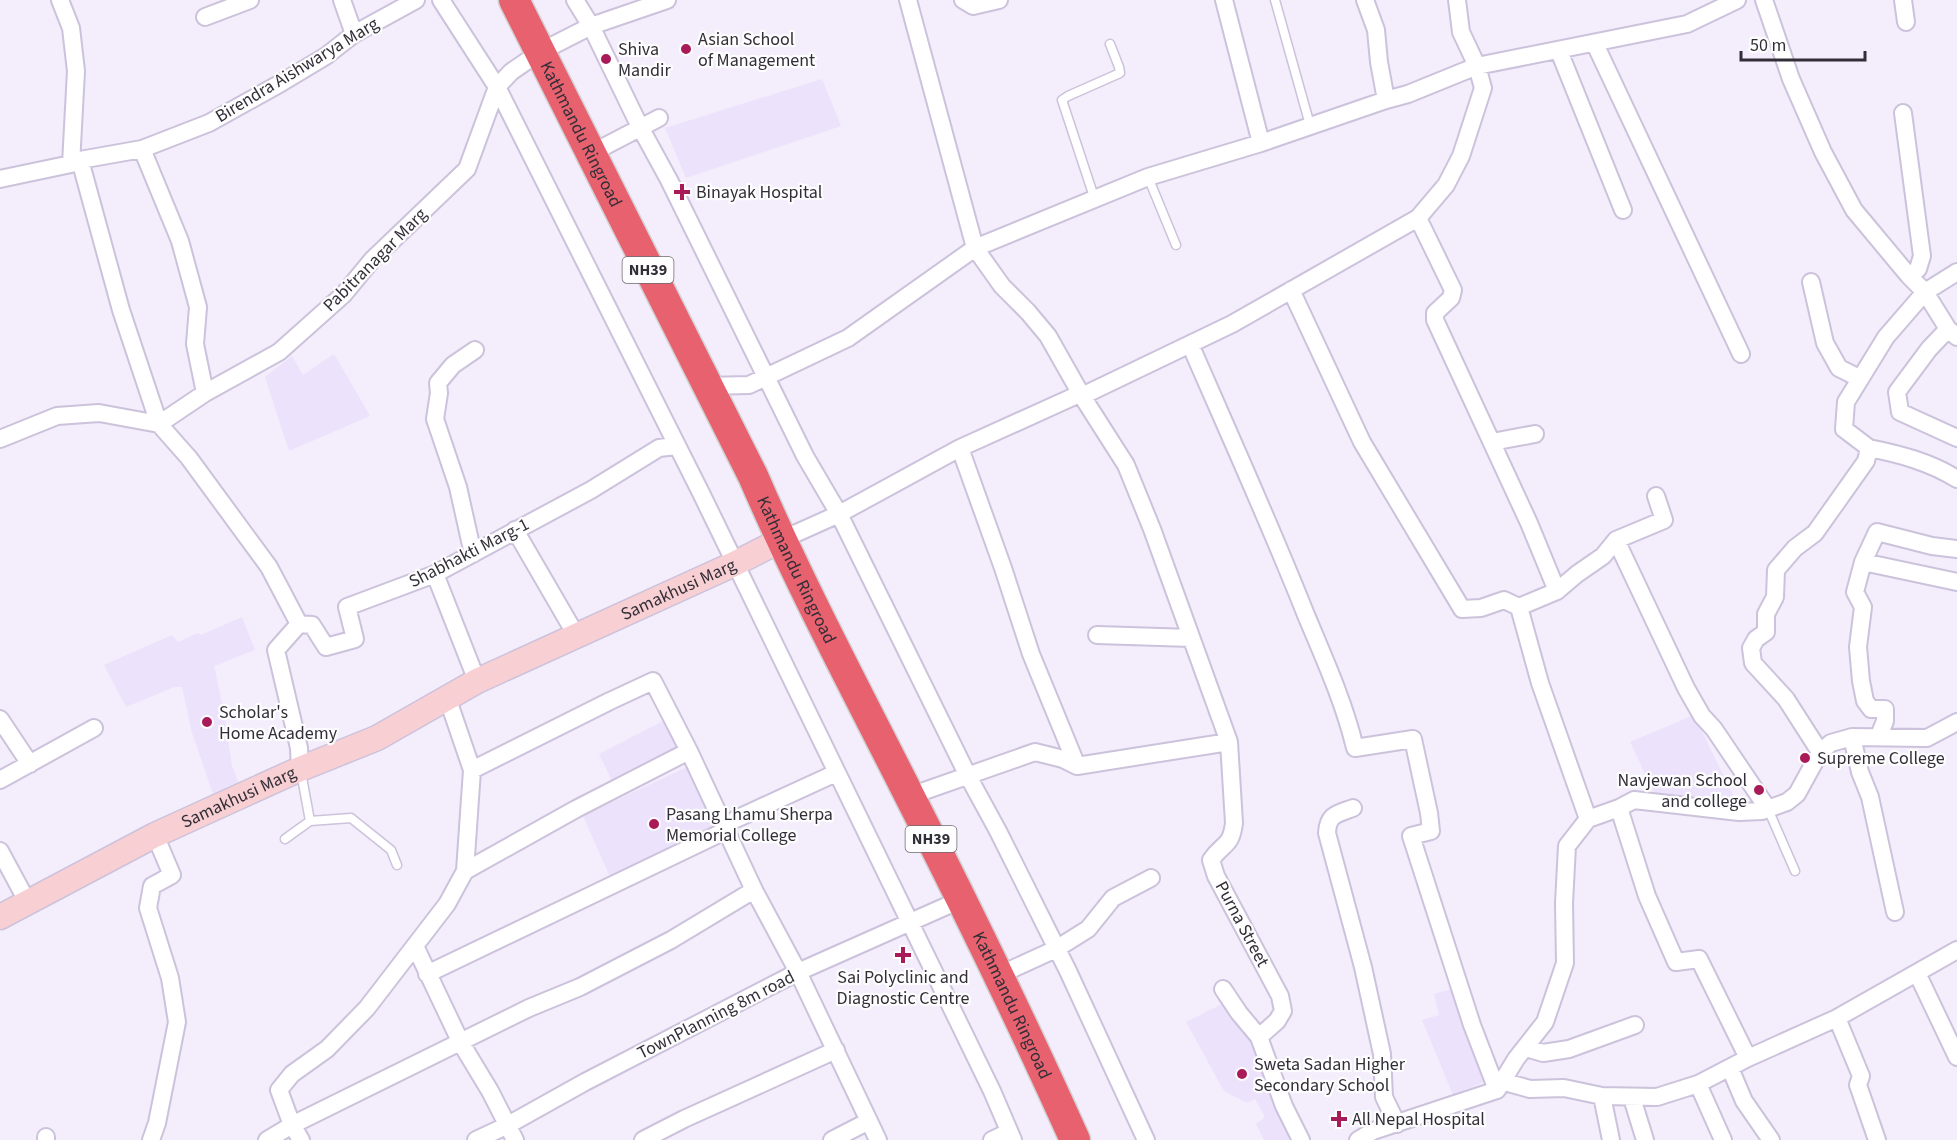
<svg xmlns="http://www.w3.org/2000/svg" width="1957" height="1140" viewBox="0 0 1957 1140" font-family="'Source Sans 3',sans-serif">
  <style>
    .built { fill: #ede2fc }
    .lines { fill: none; stroke-linecap: round; stroke-linejoin: round }
    .lane-casing { stroke: #ccc2db; stroke-width: 11 }
    .street-casing { stroke: #ccc2db; stroke-width: 20 }
    .secondary-casing { stroke: #ccc2db; stroke-width: 27 }
    .highway-casing { stroke: #d2d1d3; stroke-width: 33 }
    .lane { stroke: #fff; stroke-width: 8 }
    .street { stroke: #fff; stroke-width: 16 }
    .secondary { stroke: #f8d0d4; stroke-width: 24 }
    .highway { stroke: #e7616f; stroke-width: 30 }
    .poi-dot { fill: #a91a58; stroke: #fdfdfd; stroke-width: 2 }
    .labels { text-anchor: middle; dominant-baseline: central; stroke-width: 4.5; stroke-linejoin: round; paint-order: stroke }
    .shield { fill: #fdfdfd; stroke: #6f6c72; stroke-width: 1.5 }
    .shield-label { font-size: 16px; font-weight: bold; fill: #322e37 }
    .poi-label { font-size: 18px; fill: #322e37; stroke: #fdfdfd; text-anchor: start }
    .street-label { font-size: 18px; fill: #322e37; stroke: #fdfdfd }
  </style>
  <rect width="100%" height="100%" fill="#f3edfc"/>
  <!-- built -->
  <path class="built" d="M 822,79 L 841,126 L 686,178 L 665,128 Z
    M 334,354 L 370,416 L 289,451 L 265,377 L 292,356 L 303,375 Z
    M 242,617 L 255,650 L 214,666 L 224,712 L 232,766 L 244,796 L 218,808 L 192,733 L 182,687 L 174,687 L 126,707 L 104,665 L 172,635 L 178,642 L 198,633 L 201,635 Z
    M 1694,715 L 1737,803 L 1655,795 L 1630,742 Z
    M 665,720 L 680,749 L 613,783 L 599,754 Z
    M 693,764 L 725,832 L 614,886 L 583,816 Z
    M 1458,987 L 1488,1080 L 1453,1095 L 1422,1020 L 1439,1015 L 1434,994 Z
    M 1226,1002 L 1264,1057 L 1298,1140 L 1264,1140 L 1256,1124 L 1265,1117 L 1255,1099 L 1247,1103 L 1224,1091 L 1186,1022 Z"/>
  <g class="lines">
    <defs>
      <path id="lane" d="M 1275,0 L 1310,125
        M 1148,177 L 1176,245
        M 1095,200 L 1062,100 L 1068,96 L 1120,73 L 1119,67 L 1110,44
        M 301,772 L 310,821 L 351,818 L 391,850 L 397,865
        M 1768,809 L 1795,871
        M 285,839 L 310,821"/>
      <path id="street" d="M 60,0 L 71,28 L 76,71 L 71,164
        M 342,0 L 354,34
        M 441,0 L 497,87 L 701,493 L 992,1091 L 1013,1140
        M 575,0 L 591,26 L 640,127 L 669,180 L 805,456 L 839,514 L 968,776 L 998,831 L 1068,971 L 1146,1140
        M 908,0 L 975,248 L 1002,286 L 1028,312 L 1048,336 L 1082,396 L 1126,465 L 1152,529 L 1229,742
        M 963,0 L 973,6 L 999,0
        M 1224,0 L 1261,143
        M 1365,0 L 1376,30 L 1379,62 L 1386,100
        M 1764,0 L 1791,79 L 1823,152 L 1854,210 L 1909,276 L 1925,292 L 1948,329 L 1957,337
        M 1903,0 L 1906,22
        M 205,17 L 250,0
        M 1595,44 L 1741,354
        M 1559,51 L 1623,210
        M 1903,113 L 1922,256 L 1918,269 L 1909,276
        M 142,149 L 180,241 L 198,307 L 195,344 L 205,393
        M 590,154 L 659,118
        M 80,160 L 121,310 L 159,424 L 189,458 L 269,567 L 299,624
        M 0,179 L 71,164 L 80,160 L 142,149 L 209,123 L 281,83 L 326,56 L 354,34 L 416,0
        M 1418,218 L 1453,290 L 1451,298 L 1435,313 L 1435,320 L 1529,523 L 1557,591
        M 1811,282 L 1825,343 L 1839,368 L 1859,378
        M 1291,290 L 1362,442 L 1462,609 L 1481,608 L 1504,600 L 1519,607 L 1540,683 L 1588,819
        M 1948,329 L 1929,349 L 1897,392 L 1900,412 L 1957,438
        M 1190,344 C 1229,434 1270,524 1306,615 C 1324,658 1344,702 1355,748 L 1413,739 L 1429,813 L 1431,831 L 1411,836 L 1472,1025 L 1497,1090
        M 706,386 L 749,385 L 848,338 L 975,248 L 1148,177 L 1261,143 L 1386,100 L 1408,94 L 1477,66 L 1687,24 L 1737,0
        M 0,439 L 57,416 L 99,413 L 159,424 L 205,393 L 279,352 L 344,294 L 372,260 L 467,169 L 497,87 L 511,72 L 540,52 L 591,26 L 667,0
        M 1492,442 L 1535,434
        M 960,448 L 1003,568 L 1031,654 L 1077,766
        M 1869,448 C 1899,454 1930,462 1957,479
        M 515,530 L 576,635
        M 781,540 L 839,514 L 960,448 L 1075,396 L 1082,396 L 1232,324 L 1418,218 L 1446,185 L 1461,156 L 1483,88 L 1477,66 L 1461,32 L 1457,0
        M 1616,540 L 1686,688 L 1702,716 L 1714,729 L 1768,809
        M 473,554 L 458,487 L 435,419 L 439,393 L 438,383 L 453,365 L 475,350
        M 1863,562 L 1957,582
        M 435,574 L 477,681
        M 1519,607 L 1557,591 L 1577,574 L 1603,556 L 1616,540 L 1664,520 L 1656,496
        M 1097,635 L 1191,638
        M 447,697 L 472,770
        M 0,719 L 30,764
        M 1879,736 L 1885,721 L 1885,709 L 1871,709 L 1865,701 L 1861,681 L 1858,647 L 1863,607 L 1855,592 L 1863,562 L 1877,532 L 1932,546 L 1957,549
        M 1852,737 L 1860,772 L 1870,797 L 1895,912
        M 1820,752 L 1786,699 L 1753,663 L 1751,648 L 1756,639 L 1766,632 L 1766,614 L 1775,597 L 1776,570 L 1795,548 L 1815,533 L 1866,461 L 1869,448 L 1844,429 L 1846,402 L 1886,337 L 1925,292 L 1957,272
        M 1077,766 L 1229,742 L 1234,823 C 1231,848 1222,843 1211,860 L 1216,876 L 1280,996 L 1283,1011 L 1277,1021 L 1259,1037 L 1284,1106 L 1301,1140
        M 300,769 L 299,748 L 276,650 L 299,624 L 312,625 L 326,647 L 355,639 L 347,607 L 435,574 L 591,490 L 659,448 L 676,446
        M 0,780 L 94,728
        M 910,796 L 1035,752 L 1063,759 L 1077,766
        M 1353,808 C 1337,814 1328,814 1327,833 L 1363,967 L 1382,1054 L 1384,1097 L 1397,1124
        M 1619,808 L 1647,896 L 1676,962 L 1699,959 L 1748,1058
        M 736,819 L 836,773
        M 0,851 L 28,903
        M 465,871 L 576,809 L 689,751
        M 415,946 L 461,1043 L 490,1091 L 515,1140
        M 1917,973 L 1957,1057
        M 427,974 L 727,830
        M 997,976 L 1056,949 L 1088,929 L 1113,898 L 1151,878
        M 1223,989 L 1239,1013 L 1259,1037
        M 1837,1018 L 1861,1076 L 1858,1085 L 1877,1140
        M 1526,1048 L 1543,1053 L 1569,1049 L 1635,1025
        M 1730,1068 L 1744,1101 L 1771,1140
        M 1501,1081 L 1530,1089 L 1564,1088 L 1602,1096 L 1657,1097 L 1698,1084 L 1748,1058 L 1837,1018 L 1957,950
        M 1698,1084 L 1723,1140
        M 1602,1096 L 1611,1140
        M 1632,1098 L 1645,1140
        M 46,1140 L 46,1137
        M 151,1140 L 157,1123 L 177,1022 L 170,978 L 148,908 L 152,886 L 172,875 L 155,835
        M 267,1140 L 292,1125 L 529,1008 L 580,987 L 671,940 L 754,890
        M 301,1140 L 292,1125 L 279,1090 L 292,1074 L 327,1049 L 367,1008 L 447,904 L 465,871 L 472,770 L 610,701 L 653,681 L 689,751 L 754,890 L 798,972 L 878,1140
        M 476,1140 L 508,1125 L 585,1082 L 798,972 L 960,900
        M 643,1140 L 684,1119 L 836,1050
        M 832,1140 L 869,1121
        M 992,1140 L 1009,1132
        M 1358,1140 L 1373,1131 L 1497,1090 L 1516,1059 L 1545,1022 L 1565,963 L 1564,903 L 1567,846 L 1588,819 L 1619,808 L 1634,800 L 1739,812 L 1762,811 L 1787,802 L 1797,794 L 1820,752 L 1831,743 L 1852,737 L 1927,738 L 1957,722"/>
      <g id="secondary">
        <path id="s1" d="M 0,917 L 155,835 L 300,769 L 377,738 L 477,681 L 734,564 L 781,540"/>
      </g>
      <g id="highway">
        <path id="s2" d="M 514,0 L 753,476 C 800,585 856,690 909,795 C 967,909 1023,1024 1075,1140"/>
      </g>
    </defs>
    <!-- lane casing -->
    <use href="#lane" class="lane-casing"/>
    <!-- street casing -->
    <use href="#street" class="street-casing"/>
    <!-- secondary casing -->
    <use href="#secondary" class="secondary-casing"/>
    <!-- highway casing -->
    <use href="#highway" class="highway-casing"/>
    <!-- lane -->
    <use href="#lane" class="lane"/>
    <!-- street -->
    <use href="#street" class="street"/>
    <!-- secondary -->
    <use href="#secondary" class="secondary"/>
    <!-- highway -->
    <use href="#highway" class="highway"/>
  </g>
  <!-- markers -->
  <g class="poi-dot">
    <circle cx="686" cy="49" r="6"/>
    <circle cx="606" cy="59" r="6"/>
    <path d="M679 183h6v6h6v6h-6v6h-6v-6h-6v-6h6z"/>
    <circle cx="207" cy="722" r="6"/>
    <circle cx="1805" cy="758" r="6"/>
    <circle cx="1759" cy="790" r="6"/>
    <circle cx="654" cy="824" r="6"/>
    <path d="M900 946h6v6h6v6h-6v6h-6v-6h-6v-6h6z"/>
    <circle cx="1242" cy="1074" r="6"/>
    <path d="M1336 1110h6v6h6v6h-6v6h-6v-6h-6v-6h6z"/>
  </g>
  <g class="labels">
    <!-- shield labels -->
    <g class="shield">
      <rect x="622.5" y="257" width="51" height="26" rx="4.5"/>
      <rect x="905.5" y="826" width="51" height="26" rx="4.5"/>
    </g>
    <g class="shield-label">
      <text x="648" y="270">NH39</text>
      <text x="931" y="839">NH39</text>
    </g>
    <!-- poi labels -->
    <g class="poi-label">
      <text x="698" y="39">Asian School<tspan x="698" dy="21">of Management</tspan></text>
      <text x="618" y="49">Shiva<tspan x="618" dy="21">Mandir</tspan></text>
      <text x="696" y="192">Binayak Hospital</text>
      <text x="219" y="712">Scholar's<tspan x="219" dy="21">Home Academy</tspan></text>
      <text x="1817" y="758">Supreme College</text>
      <text x="1747" y="780" text-anchor="end">Navjewan School<tspan x="1747" dy="21">and college</tspan></text>
      <text x="666" y="814">Pasang Lhamu Sherpa<tspan x="666" dy="21">Memorial College</tspan></text>
      <text x="903" y="977" text-anchor="middle">Sai Polyclinic and<tspan x="903" dy="21">Diagnostic Centre</tspan></text>
      <text x="1254" y="1064">Sweta Sadan Higher<tspan x="1254" dy="21">Secondary School</tspan></text>
      <text x="1352" y="1119">All Nepal Hospital</text>
    </g>
    <!-- street labels -->
    <g class="street-label">
      <text transform="translate(297 70) rotate(-31)">Birendra Aishwarya Marg</text>
      <text stroke="none"><textPath href="#s2" startOffset="150">Kathmandu Ringroad</textPath></text>
      <text transform="translate(375 260) rotate(-45)">Pabitranagar Marg</text>
      <text transform="translate(469 553) rotate(-27)">Shabhakti Marg-1</text>
      <text stroke="none"><textPath href="#s2" startOffset="636">Kathmandu Ringroad</textPath></text>
      <text stroke="none"><textPath href="#s1" startOffset="754">Samakhusi Marg</textPath></text>
      <text stroke="none"><textPath href="#s1" startOffset="267">Samakhusi Marg</textPath></text>
      <text transform="translate(1242 924) rotate(62)">Purna Street</text>
      <text stroke="none"><textPath href="#s2" startOffset="1122">Kathmandu Ringroad</textPath></text>
      <text transform="translate(716 1015) rotate(-27)">TownPlanning 8m road</text>
    </g>
  </g>
  <!-- scale -->
  <path d="M1741 51v9h124v-9" fill="none" stroke="#322e37" stroke-width="3"/>
  <text x="1750" y="51" font-size="18" fill="#322e37" stroke="#fdfdfd" stroke-width="4.5" paint-order="stroke">50 m</text>
</svg>
